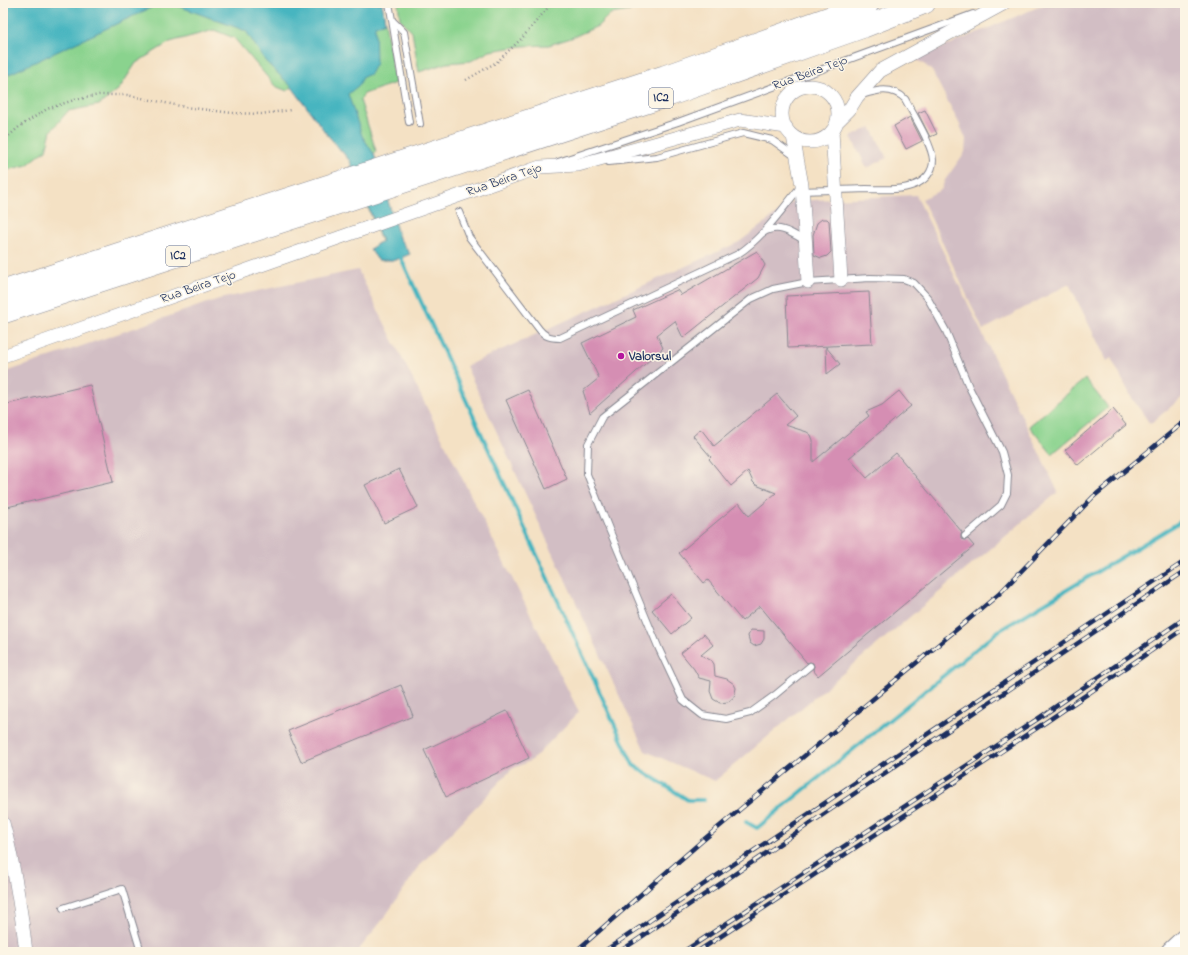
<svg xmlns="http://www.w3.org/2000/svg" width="1188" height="955" viewBox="0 0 1188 955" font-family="'Indie Flower',sans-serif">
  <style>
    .industrial { fill: #d2bec4 }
    .green { fill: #8ad38e; stroke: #528176 }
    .water { fill: #47b5c0; stroke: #31728f }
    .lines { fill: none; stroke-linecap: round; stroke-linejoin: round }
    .stream { stroke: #47b5c0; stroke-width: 4 }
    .building { fill: #d58eb3 }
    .service-casing { stroke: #888891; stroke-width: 8 }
    .minor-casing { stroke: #888891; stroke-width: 14 }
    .primary-casing { stroke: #888891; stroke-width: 22 }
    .trunk-casing { stroke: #888891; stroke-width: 22 }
    .path { stroke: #888891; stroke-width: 2.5; stroke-dasharray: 1 3; stroke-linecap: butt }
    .service { stroke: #fff; stroke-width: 6 }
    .minor { stroke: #fff; stroke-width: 13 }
    .primary { stroke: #fff; stroke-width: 20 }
    .trunk { stroke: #fff; stroke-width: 21 }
    .rail-casing { stroke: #1b2f5e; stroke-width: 4.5 }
    .rail { stroke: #fcf5e5; stroke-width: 3; stroke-dasharray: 9; stroke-linecap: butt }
    .poi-dot { fill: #b5179e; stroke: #fcf5e5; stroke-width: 1.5 }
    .labels { text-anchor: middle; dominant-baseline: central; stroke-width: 3; stroke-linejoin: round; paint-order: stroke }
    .shield { fill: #fcf5e5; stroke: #5e6a86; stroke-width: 1 }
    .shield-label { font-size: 12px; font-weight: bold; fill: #1b2f5e }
    .street-label { font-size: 13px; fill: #1b2f5e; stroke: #fcf5e5 }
    .poi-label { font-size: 13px; font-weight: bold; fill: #1b2f5e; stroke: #fcf5e5; text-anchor: start }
  </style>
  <rect width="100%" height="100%" fill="#fcf5e5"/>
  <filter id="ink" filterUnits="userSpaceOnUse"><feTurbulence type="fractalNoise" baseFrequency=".025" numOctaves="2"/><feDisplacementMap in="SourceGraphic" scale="8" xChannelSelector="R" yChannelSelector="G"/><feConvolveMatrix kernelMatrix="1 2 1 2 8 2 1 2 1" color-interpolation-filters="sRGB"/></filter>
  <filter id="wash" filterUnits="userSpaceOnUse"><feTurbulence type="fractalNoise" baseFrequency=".012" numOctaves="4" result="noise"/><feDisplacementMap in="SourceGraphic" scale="16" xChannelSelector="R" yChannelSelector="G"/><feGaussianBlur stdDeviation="0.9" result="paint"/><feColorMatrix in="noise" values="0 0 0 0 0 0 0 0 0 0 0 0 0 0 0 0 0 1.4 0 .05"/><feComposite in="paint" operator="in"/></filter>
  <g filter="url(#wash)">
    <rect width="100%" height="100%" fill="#f4e1c4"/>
    <!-- industrial -->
    <path class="industrial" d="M 1048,3 L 1185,3 L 1185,395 L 1150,424 L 1132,398 L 1111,358 L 1107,361 L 1069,284 L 983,330 L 922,199 L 941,190 L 945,180 L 965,152 L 966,139 L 959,123 L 932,71 L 924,64 L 915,59 Z
      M 871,127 L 887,158 L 867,168 L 851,137 Z
      M 916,195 L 1058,492 L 715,781 L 645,751 L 466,366 L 739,242 L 794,201 Z
      M 358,270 L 579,712 L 532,760 L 512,769 L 421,864 L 384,918 L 357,952 L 3,952 L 3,373 L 219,299 Z"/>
    <!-- green -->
    <path class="green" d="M 3,3 L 382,3 L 395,83 L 364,94 L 360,100 L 376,151 L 374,154 L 399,238 L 410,254 L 395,260 L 378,260 L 370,249 L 381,241 L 350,161 L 326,133 L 292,87 L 287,91 L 275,86 L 234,38 L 214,30 L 170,42 L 136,63 L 119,89 L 99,105 L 68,111 L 51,131 L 46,150 L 27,165 L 3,171 Z
      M 398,3 L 635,3 L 630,11 L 610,14 L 598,26 L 571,38 L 549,45 L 522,46 L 490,51 L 471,61 L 447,63 L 419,72 L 412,32 L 400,19 Z
      M 1085,379 L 1108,407 L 1052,454 L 1029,426 Z"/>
    <!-- water -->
    <path class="water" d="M 3,3 L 161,3 L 3,77 Z
      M 170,3 L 382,3 L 385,22 L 375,26 L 376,63 L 370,74 L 363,77 L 359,85 L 348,94 L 362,136 L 374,154 L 399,238 L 410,254 L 395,260 L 378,260 L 370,249 L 382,241 L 350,161 L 326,133 L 292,87 L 266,62 L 246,31 Z"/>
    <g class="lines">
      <!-- stream -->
      <path class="stream" d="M 401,258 L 633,765 L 688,800 L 704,800
        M 746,822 L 757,828 L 997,632 L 1185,519"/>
    </g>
    <g id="blocks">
      <!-- building -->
      <path class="building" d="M 925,110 L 937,134 L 930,137 L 918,113 Z
        M 910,117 L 922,141 L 906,149 L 894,126 Z
        M 822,219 L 827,219 L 829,221 L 831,252 L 827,256 L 821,258 L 814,255 L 813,235 L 817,223 Z
        M 757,251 L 765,265 L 758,278 L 683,338 L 675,321 L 657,335 L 663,348 L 590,413 L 583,391 L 599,378 L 582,343 L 636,317 L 633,310 L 677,290 L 681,295 Z
        M 869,292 L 872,344 L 788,348 L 786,296 Z
        M 826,347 L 840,364 L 827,374 Z
        M 90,385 L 113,482 L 3,508 L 3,405 Z
        M 528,390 L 567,479 L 546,489 L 506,400 Z
        M 899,391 L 911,406 L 849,458 L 867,478 L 896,453 L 962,532 L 961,535 L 961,539 L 964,540 L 968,539 L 974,546 L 818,676 L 813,670 L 814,666 L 813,663 L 810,662 L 807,663 L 760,606 L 742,621 L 708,580 L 704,583 L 679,553 L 739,503 L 749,516 L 776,493 L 756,485 L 753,482 L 748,471 L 731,486 L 709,459 L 711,457 L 693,436 L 701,429 L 714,446 L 777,394 L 796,416 L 785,425 L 807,432 L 811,435 L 813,440 L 813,462 L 869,416 L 866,412 L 882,405 Z
        M 1113,409 L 1126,425 L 1078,465 L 1065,450 Z
        M 399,469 L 418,507 L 384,523 L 365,485 Z
        M 671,594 L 691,618 L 672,634 L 652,610 Z
        M 751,630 L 764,631 L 764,639 L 761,644 L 754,646 L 750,643 L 748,636 Z
        M 704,634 L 713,645 L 701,655 L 712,661 L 714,664 L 715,676 L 727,679 L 734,684 L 736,688 L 734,697 L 728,702 L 720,703 L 713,699 L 710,691 L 711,681 L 699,678 L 694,669 L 681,653 Z
        M 401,685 L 413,716 L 301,762 L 288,731 Z
        M 507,711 L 529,758 L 446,797 L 424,750 Z"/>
    </g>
  </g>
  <g filter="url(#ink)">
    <use href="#blocks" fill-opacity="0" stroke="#888891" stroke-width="1"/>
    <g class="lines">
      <defs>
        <path id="service" d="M 389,3 L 392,20 L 404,32 L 420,124
          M 392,20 L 409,122
          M 558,162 L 678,122 L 973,14
          M 609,162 L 657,157 L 743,133 L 772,140 L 796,157
          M 802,191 C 823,190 845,190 866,189 C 881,189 899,191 914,185 C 925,181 933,172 933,160 C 932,144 913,114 905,99 C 892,86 877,90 862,95
          M 459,212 L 469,237 L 539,329 C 545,337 551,338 560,338 L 738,254 C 763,238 782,209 801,186
          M 763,233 C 778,223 792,233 805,241
          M 810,666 L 775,695 L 750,713 L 726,719 L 702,715 L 683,700 L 659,649 L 609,529 L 587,474 L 588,444 L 602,417 L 751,299 L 773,289 L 808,282 L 870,278 L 904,279 L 914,283 L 927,297 L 946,331 L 969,387 L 1002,452 L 1008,475 L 1007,493 L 1001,505 L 965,536
          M 63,908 L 122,889 L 141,952"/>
        <path id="minor" d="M782 114a28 28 0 1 1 56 0a28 28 0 1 1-56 0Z
          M 837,122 L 849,110 L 857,97 L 880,71 L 1003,4
          M 832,131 L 841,280
          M 793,136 L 802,185 L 808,282
          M 3,356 L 540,167 L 578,165 L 740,120 L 786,127
          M 3,823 C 14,865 21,909 26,952"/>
        <path id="primary" d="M 1171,952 L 1185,939"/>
        <path id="trunk" d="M 3,291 L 664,76 L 869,3
          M 3,313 L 671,95 L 864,27 L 925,3"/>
      </defs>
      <!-- service casing -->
      <use href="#service" class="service-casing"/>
      <!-- minor casing -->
      <use href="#minor" class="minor-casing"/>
      <!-- primary casing -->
      <use href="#primary" class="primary-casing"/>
      <!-- trunk casing -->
      <use href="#trunk" class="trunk-casing"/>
      <!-- path -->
      <path class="path" d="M 466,80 L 497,62 L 522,38 L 552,3
        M 3,141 L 19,127 L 47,109 L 74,100 L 99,95 L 127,95 L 185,107 L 232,113 L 261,114 L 291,110"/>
      <!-- service -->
      <use href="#service" class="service"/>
      <!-- minor -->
      <use href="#minor" class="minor"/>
      <!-- primary -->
      <use href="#primary" class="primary"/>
      <!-- trunk -->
      <use href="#trunk" class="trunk"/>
      <defs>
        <path id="rail" d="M 575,952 L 702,841 L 980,610 L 999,594 L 1093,497 L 1185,421
          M 603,952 L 1185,561
          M 619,952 L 1185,571
          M 683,952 L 1039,718 L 1185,618
          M 697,952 L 1046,722 L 1185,628"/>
      </defs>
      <!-- rail casing -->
      <use href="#rail" class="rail-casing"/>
      <!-- rail -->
      <use href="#rail" class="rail"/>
    </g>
  </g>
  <!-- markers -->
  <circle class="poi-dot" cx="621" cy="356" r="4"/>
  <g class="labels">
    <!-- shield labels -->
    <g class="shield">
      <rect x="649" y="88" width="24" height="20" rx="3"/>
      <rect x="166" y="246" width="24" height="20" rx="3"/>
    </g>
    <g class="shield-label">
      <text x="661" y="98">IC2</text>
      <text x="178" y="256">IC2</text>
    </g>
    <!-- street labels -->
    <g class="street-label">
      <text transform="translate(810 73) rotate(-20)">Rua Beira Tejo</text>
      <text transform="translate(504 180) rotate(-19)">Rua Beira Tejo</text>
      <text transform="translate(198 287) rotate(-19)">Rua Beira Tejo</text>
    </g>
    <!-- poi labels -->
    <g class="poi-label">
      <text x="629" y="356">Valorsul</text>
    </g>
  </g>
  <!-- margin -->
  <rect width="1188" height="955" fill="none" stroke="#fcf5e5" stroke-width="16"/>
</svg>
